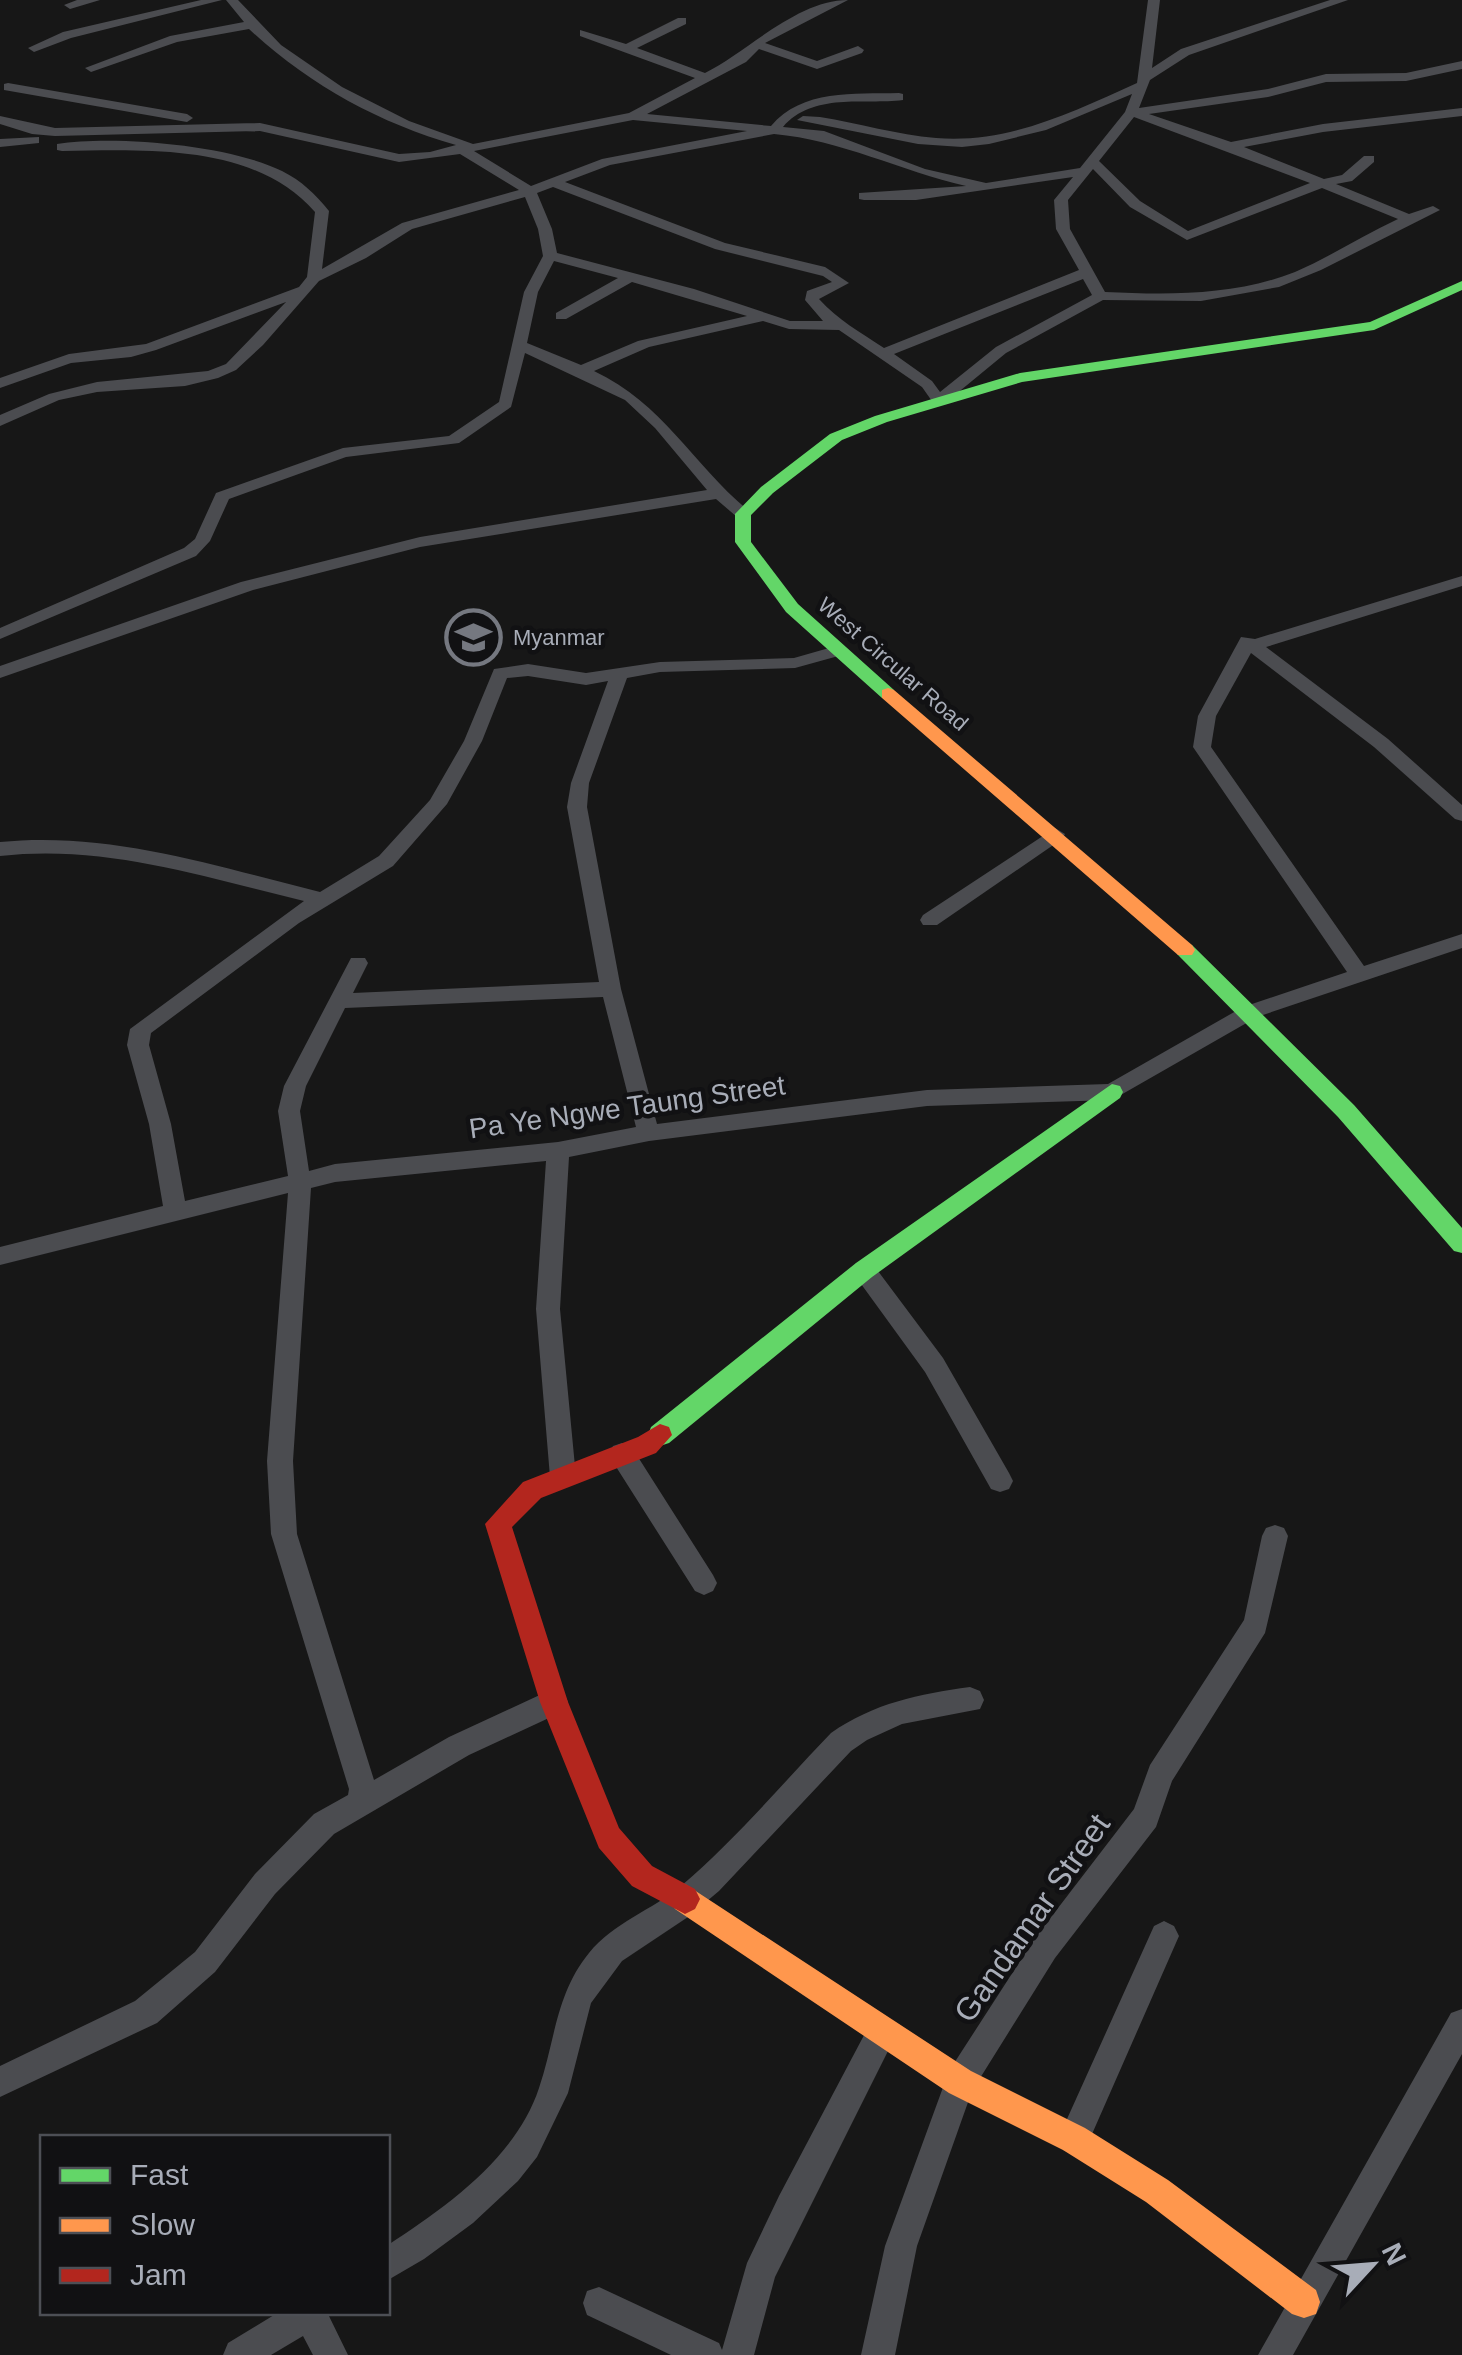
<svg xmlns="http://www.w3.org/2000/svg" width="1462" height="2355" viewBox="0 0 1462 2355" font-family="Helvetica,sans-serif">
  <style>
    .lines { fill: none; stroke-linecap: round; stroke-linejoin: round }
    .street { fill: #4b4c50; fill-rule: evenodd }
    .fast { fill: #63d668; fill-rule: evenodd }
    .slow { fill: #ff974d; fill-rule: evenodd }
    .jam { fill: #b3261e; fill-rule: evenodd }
    .labels { text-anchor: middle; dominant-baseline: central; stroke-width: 9; stroke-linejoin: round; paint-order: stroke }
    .far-poi-label { font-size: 22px; fill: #a8adb8; stroke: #111113; text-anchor: start }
    .far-street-label { font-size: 22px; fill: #a8adb8; stroke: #111113 }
    .street-label { font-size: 28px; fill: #a8adb8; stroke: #111113 }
    .near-street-label { font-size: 32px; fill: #a8adb8; stroke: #111113 }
  </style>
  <rect width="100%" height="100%" fill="#171717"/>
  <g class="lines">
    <!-- street -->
    <path class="street" d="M 77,0 L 100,0 L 70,9 L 64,5 Z
      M 201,0 L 222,0 L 71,38 L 34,52 L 28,48 L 63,32 Z
      M 226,0 L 238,0 L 281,45 L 342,87 L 409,121 L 473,144 L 629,113 L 695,78 L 580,36 L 580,30 L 626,44 L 678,18 L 686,18 L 686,24 L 637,48 L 705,73 C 747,52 797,0 848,0 L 765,43 L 817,61 L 858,46 L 864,50 L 862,53 L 817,69 L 759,49 L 746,62 L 647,114 L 771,126 C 802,89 854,94 899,93 L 903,94 L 903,100 C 864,105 813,92 783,127 L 824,131 L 925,169 L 986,183 L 1080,168 L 1125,112 L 1132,94 L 1046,130 L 989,144 L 962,147 L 918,144 L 797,120 L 803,116 L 820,117 C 859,123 897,135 936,138 C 1008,144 1073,112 1137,83 L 1148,0 L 1160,0 L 1152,68 L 1181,49 L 1330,0 L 1348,0 L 1189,55 L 1150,80 L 1139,108 L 1268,89 L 1326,74 L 1406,73 L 1462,61 L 1462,69 L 1406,81 L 1326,82 L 1268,97 L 1149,114 L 1231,142 L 1323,124 L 1462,108 L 1462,116 L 1323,132 L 1244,147 L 1324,179 L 1342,175 L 1364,156 L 1374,156 L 1374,162 L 1352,181 L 1336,184 L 1409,214 L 1433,206 L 1440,210 L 1321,270 L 1279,287 L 1201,301 L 1103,300 L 1006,353 L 944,404 L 934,404 L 922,387 L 839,330 L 789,329 L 763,321 L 649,347 L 594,371 C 664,404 692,464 749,511 L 749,517 L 737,517 L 716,499 L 420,547 L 253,590 L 0,678 L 0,666 L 241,582 L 420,537 L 707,490 L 655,428 L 625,400 L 525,353 L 511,407 L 459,443 L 346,457 L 229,499 L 210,541 L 196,556 L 0,639 L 0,628 L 184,548 L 195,539 L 216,493 L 343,448 L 449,436 L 499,402 L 524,292 L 543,256 L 538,229 L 525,197 L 412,229 L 366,258 L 319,281 L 263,345 L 236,370 L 218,378 L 185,386 L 97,392 L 59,400 L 0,426 L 0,415 L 49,394 L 97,382 L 208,371 L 226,364 L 286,302 L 156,350 L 131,357 L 71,363 L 0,388 L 0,378 L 69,354 L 146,344 L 299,287 L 307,277 L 315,212 C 255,143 146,150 62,151 L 57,150 L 57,144 C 115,135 230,145 282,171 C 302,181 315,194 329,211 L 322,269 L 402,223 L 519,190 L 460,154 L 399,162 L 260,131 L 55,136 L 32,134 L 0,124 L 0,116 L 55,128 L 260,123 L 399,154 L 430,152 L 456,145 C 378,123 308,84 249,29 L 177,42 L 91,72 L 85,68 L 170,36 L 244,22 ZM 1134,117 L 1310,183 L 1188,231 L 1140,201 L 1099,161 ZM 633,120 L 747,131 L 602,159 L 531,186 L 474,151 ZM 774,134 C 841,140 901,171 966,186 L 859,193 L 859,199 L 864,200 L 916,200 L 1073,177 L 1054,200 L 1056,229 L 1079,270 L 884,348 C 860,332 838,320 819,299 L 849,283 L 825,267 L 725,243 L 565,182 L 610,165 ZM 1093,169 L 1130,207 L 1187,240 L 1322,188 L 1398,219 C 1363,235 1330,257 1295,272 C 1234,296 1169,295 1105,292 L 1070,229 L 1068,200 ZM 553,187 L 715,249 L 823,276 L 832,282 L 807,291 L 805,300 L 823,321 L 790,321 L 694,289 L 557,253 L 552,229 L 537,193 ZM 554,261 L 618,278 L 556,313 L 556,319 L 566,319 L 632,282 L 747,316 L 638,341 L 581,365 L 527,343 L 538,292 ZM 1083,279 L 1092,295 L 996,347 L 940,392 L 932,381 L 894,354 Z
      M 8,83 L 187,114 L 193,118 L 187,122 L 4,90 L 4,84 Z
      M 39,137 L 39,143 L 0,147 L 0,139 Z
      M 1462,576 L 1462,586 L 1266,647 L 1388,739 L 1462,805 L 1462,821 L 1455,819 L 1374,747 L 1251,653 L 1216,716 L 1211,747 L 1364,966 L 1462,934 L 1462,948 L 1257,1017 L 1112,1100 L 927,1106 L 649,1141 L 569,1157 L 560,1309 L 576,1477 L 572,1485 L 563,1488 L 554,1485 L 550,1477 L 536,1309 L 546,1161 L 335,1182 L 311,1188 L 293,1461 L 297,1534 L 374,1780 L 449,1737 L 544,1693 L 554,1689 L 564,1693 L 568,1702 L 564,1711 L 469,1755 L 334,1834 L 275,1894 L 215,1972 L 157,2023 L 0,2097 L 0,2066 L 135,2001 L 195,1952 L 255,1874 L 314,1814 L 348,1795 L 349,1789 L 271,1534 L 267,1461 L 288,1193 L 0,1265 L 0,1247 L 163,1206 L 149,1124 L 127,1045 L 130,1029 L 304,901 C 204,877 105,844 0,856 L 0,842 C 110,831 215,866 320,892 L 379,856 L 430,800 L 464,741 L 494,669 L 528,664 L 586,673 L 660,662 L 794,658 L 836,646 L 842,647 L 842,655 L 795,668 L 660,672 L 627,678 L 589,783 L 587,807 L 621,989 L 657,1124 L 927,1090 L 1108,1084 L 1243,1007 L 1347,972 L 1193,747 L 1198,716 L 1241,637 L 1255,639 ZM 528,676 L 586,685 L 608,681 L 571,783 L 567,807 L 599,982 L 353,993 L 368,963 L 365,958 L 351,958 L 284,1086 L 278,1111 L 288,1176 L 185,1201 L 171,1124 L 149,1045 L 151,1033 L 299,923 L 393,866 L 447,804 L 482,741 L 507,678 ZM 603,997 L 636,1127 L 558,1142 L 335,1164 L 309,1171 L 300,1111 L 306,1086 L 345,1008 Z
      M 1055,828 L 1065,834 L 1062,839 L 937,925 L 923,925 L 920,920 L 923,915 Z
      M 864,1261 L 872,1263 L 943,1358 L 1009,1473 L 1013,1481 L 1009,1489 L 1000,1492 L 991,1489 L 925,1372 L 856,1277 L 852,1270 L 856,1263 Z
      M 622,1443 L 631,1446 L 713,1575 L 717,1583 L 713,1591 L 704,1595 L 695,1591 L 613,1462 L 609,1454 L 613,1446 Z
      M 1275,1525 L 1284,1528 L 1288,1536 L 1265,1633 L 1172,1781 L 1156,1827 L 1055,1958 L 972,2091 L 917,2246 L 895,2355 L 861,2355 L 885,2246 L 949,2071 L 1035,1938 L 1134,1809 L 1150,1765 L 1244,1620 L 1262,1536 L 1266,1528 Z
      M 970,1687 L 980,1691 L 984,1700 L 980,1709 L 902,1724 L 867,1740 L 851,1751 L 719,1891 L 688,1917 L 622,1961 L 591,2003 L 568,2093 L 537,2157 L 518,2181 L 473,2223 L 424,2259 L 388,2280 L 388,2245 C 446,2207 516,2158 539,2088 C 555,2041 556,1993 589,1953 C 613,1923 652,1910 681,1886 C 736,1839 782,1784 831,1733 C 874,1703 919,1694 970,1687 Z
      M 1164,1921 L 1174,1926 L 1179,1936 L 1085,2150 L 1074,2155 L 1063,2150 L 1058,2139 L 1154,1926 Z
      M 1462,2009 L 1462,2054 L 1293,2355 L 1258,2355 L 1451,2013 Z
      M 882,2018 L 893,2022 L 897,2033 L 775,2277 L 754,2355 L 671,2355 L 587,2315 L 583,2303 L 587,2291 L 599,2287 L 719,2343 L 722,2350 L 747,2263 L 779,2196 L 871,2022 Z
      M 279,2312 L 327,2312 L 348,2355 L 313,2355 L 303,2336 L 271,2355 L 223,2355 L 228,2343 Z"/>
    <!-- fast -->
    <path class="fast" d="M 1462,281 L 1462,290 L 1374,330 L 1022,382 L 887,422 L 842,440 L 773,493 L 751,515 L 751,542 L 798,604 L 894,690 L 894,698 L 882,698 L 786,612 L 735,542 L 735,514 L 761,487 L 830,434 L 875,416 L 1020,373 L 1370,322 Z
      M 1185,943 L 1192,945 L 1354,1105 L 1462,1228 L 1462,1253 L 1454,1251 L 1338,1117 L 1178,955 L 1175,950 Z
      M 1112,1084 L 1120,1086 L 1123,1092 L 1120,1098 L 872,1277 L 669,1443 L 660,1446 L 651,1443 L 648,1435 L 651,1427 L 856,1263 Z"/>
    <!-- slow -->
    <path class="slow" d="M 888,688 L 894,690 L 1192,945 L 1195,950 L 1192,955 L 1178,955 L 882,698 L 882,690 Z
      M 685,1884 L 971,2071 L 1085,2128 L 1168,2180 L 1316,2290 L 1320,2302 L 1316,2314 L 1304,2318 L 1292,2314 L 1146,2202 L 1063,2150 L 949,2093 L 675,1909 L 670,1899 L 675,1889 Z"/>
    <!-- jam -->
    <path class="jam" d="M 660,1424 L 669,1427 L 672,1435 L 656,1453 L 541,1498 L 512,1527 L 568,1702 L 619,1828 L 652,1866 L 695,1889 L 700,1899 L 695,1909 L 685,1914 L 632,1886 L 599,1848 L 540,1702 L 485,1524 L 523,1482 L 638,1437 Z"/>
  </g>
  <!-- icons -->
  <defs>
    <symbol id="school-ring" viewBox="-11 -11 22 22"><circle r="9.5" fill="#111113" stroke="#757880" stroke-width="1.5"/><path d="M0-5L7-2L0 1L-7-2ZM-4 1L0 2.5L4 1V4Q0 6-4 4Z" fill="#757880"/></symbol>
  </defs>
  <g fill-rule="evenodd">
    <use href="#school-ring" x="442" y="606" width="63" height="63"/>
  </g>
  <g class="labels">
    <!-- far-poi labels -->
    <g class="far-poi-label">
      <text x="513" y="637">Myanmar</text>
    </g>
    <!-- far-street labels -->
    <g class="far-street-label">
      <text transform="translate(893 664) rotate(41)">West Circular Road</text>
    </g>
    <!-- street labels -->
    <g class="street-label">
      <text transform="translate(627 1107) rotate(-8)">Pa Ye Ngwe Taung Street</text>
    </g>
    <!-- near-street labels -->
    <g class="near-street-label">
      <text transform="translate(1032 1918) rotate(-55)">Gandamar Street</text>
    </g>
  </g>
  <!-- legend -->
  <rect x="40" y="2135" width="350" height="180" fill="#111113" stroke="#4d4f55" stroke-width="2.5"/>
  <rect x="60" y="2168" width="50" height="15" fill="#63d668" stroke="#4d4f55" stroke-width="2.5"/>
  <text x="130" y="2185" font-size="30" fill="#a8adb8">Fast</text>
  <rect x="60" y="2218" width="50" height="15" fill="#ff974d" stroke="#4d4f55" stroke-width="2.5"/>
  <text x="130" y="2235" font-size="30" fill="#a8adb8">Slow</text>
  <rect x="60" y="2268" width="50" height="15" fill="#b3261e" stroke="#4d4f55" stroke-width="2.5"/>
  <text x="130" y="2285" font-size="30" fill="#a8adb8">Jam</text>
  <!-- north arrow -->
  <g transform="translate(1372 2265) rotate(64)" stroke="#111113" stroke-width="8" paint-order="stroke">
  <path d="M0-8L18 38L0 25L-18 38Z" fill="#a8adb8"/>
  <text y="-15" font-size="28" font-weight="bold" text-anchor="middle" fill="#a8adb8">N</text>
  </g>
</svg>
